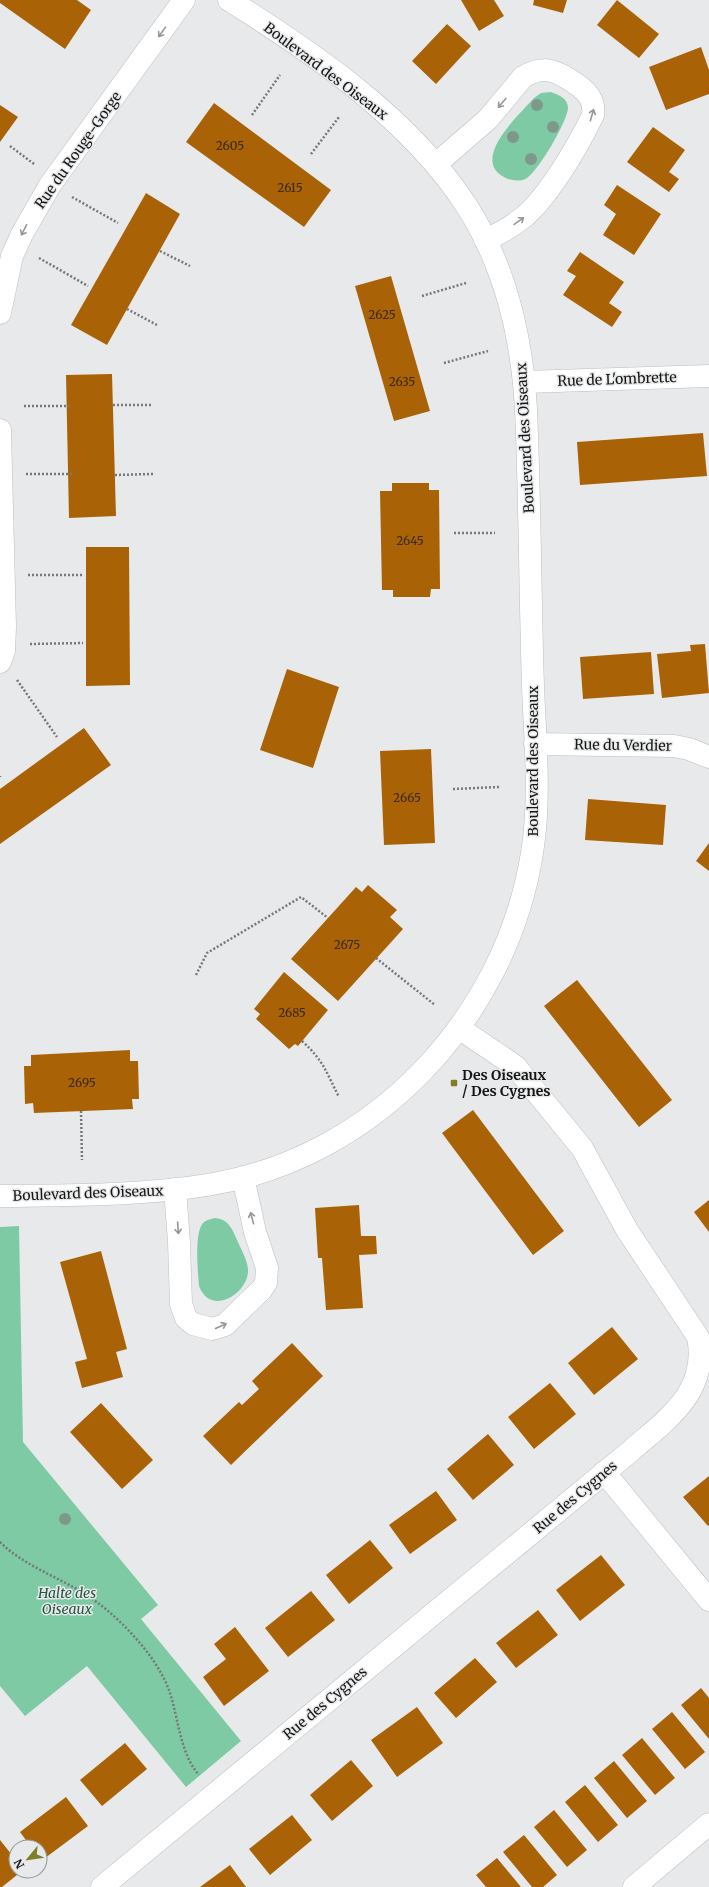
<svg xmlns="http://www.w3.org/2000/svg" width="709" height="1887" viewBox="0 0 709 1887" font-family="Merriweather,serif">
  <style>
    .green { fill: #7ecaa5 }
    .building { fill: #a96306 }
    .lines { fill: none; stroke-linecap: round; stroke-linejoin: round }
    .minor-casing { stroke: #bdbdbf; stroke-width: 23 }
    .path { stroke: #767778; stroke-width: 2.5; stroke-dasharray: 2 2; stroke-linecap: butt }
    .minor { stroke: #fff; stroke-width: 22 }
    .tree { fill: #7e988c }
    .oneway { stroke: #969697 }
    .poi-dot { fill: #807e26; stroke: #e8e9ea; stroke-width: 1.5 }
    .labels { text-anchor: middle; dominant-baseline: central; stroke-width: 3; stroke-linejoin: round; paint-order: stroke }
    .number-label { font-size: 12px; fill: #3b2913 }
    .street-label { font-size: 14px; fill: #161617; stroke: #e8e9ea }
    .poi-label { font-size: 14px; font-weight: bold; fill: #161617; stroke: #e8e9ea; text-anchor: start }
    .park-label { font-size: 14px; font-style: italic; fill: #275540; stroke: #e8e9ea }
  </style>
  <rect width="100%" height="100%" fill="#e8e9ea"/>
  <!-- green -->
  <path class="green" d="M 551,92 C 559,95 567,98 568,107 C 569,119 538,172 527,178 C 521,182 511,181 504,177 C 470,159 520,114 534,98 L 541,93 Z
    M 215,1218 C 228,1219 232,1228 237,1240 C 241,1249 247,1259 248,1269 C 250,1292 211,1318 199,1286 C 198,1273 194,1233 203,1223 C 206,1220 211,1219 215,1218 Z
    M 19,1226 L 23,1442 L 158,1605 L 141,1619 L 241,1741 L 186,1787 L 87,1666 L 25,1716 L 0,1686 L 0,1227 Z"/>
  <!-- building -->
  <path class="building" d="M 0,0 L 77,0 L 91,10 L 65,49 L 0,3 Z
    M 461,0 L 494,0 L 504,16 L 479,31 Z
    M 534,0 L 567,0 L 563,13 L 533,5 Z
    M 617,0 L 659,34 L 639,58 L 597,25 Z
    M 447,24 L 471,46 L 436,84 L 412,61 Z
    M 701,47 L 709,70 L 709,94 L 666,110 L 649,67 Z
    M 214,103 L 331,190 L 304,227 L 186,142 Z
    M 0,105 L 18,117 L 0,142 Z
    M 653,127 L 685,150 L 669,172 L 679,179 L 669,192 L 627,162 Z
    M 617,185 L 661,214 L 634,255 L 603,235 L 616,214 L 604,205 Z
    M 146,193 L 180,214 L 107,345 L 71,325 Z
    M 580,252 L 624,282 L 609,303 L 622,312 L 612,327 L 563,295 L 576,276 L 567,271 Z
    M 391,276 L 430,411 L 394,421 L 355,286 Z
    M 112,374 L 116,516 L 69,518 L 66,375 Z
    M 703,433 L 707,476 L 580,485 L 577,442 Z
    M 392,483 L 429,483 L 429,490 L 439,490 L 440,589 L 431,589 L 430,597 L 393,597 L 393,590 L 382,590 L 380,491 L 392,491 Z
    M 86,547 L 129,547 L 130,685 L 86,686 Z
    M 705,644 L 709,693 L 662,698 L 657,654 L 691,651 L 690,645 Z
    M 651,652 L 654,694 L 583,699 L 580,657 Z
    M 287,669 L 339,687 L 313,768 L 260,750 Z
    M 84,728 L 111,765 L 0,844 L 0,789 Z
    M 431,749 L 435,843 L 384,845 L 380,751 Z
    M 588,799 L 666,805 L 663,845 L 585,840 Z
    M 709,843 L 709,871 L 696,861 Z
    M 368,885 L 397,910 L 390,917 L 403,929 L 338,1001 L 291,959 L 356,887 L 362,892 Z
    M 284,972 L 328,1010 L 298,1046 L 295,1044 L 289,1049 L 256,1019 L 260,1014 L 254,1009 Z
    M 577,980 L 672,1100 L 639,1127 L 544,1006 Z
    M 130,1050 L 130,1061 L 138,1061 L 139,1099 L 132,1099 L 133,1109 L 34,1113 L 33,1103 L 25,1104 L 24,1066 L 31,1066 L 31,1055 Z
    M 473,1110 L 564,1231 L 533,1255 L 442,1133 Z
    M 709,1200 L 709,1232 L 694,1212 Z
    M 359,1205 L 361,1236 L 376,1236 L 377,1254 L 359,1255 L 363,1308 L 326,1310 L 322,1258 L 318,1258 L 315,1208 Z
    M 101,1251 L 127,1349 L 116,1352 L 123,1377 L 82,1388 L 75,1362 L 87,1359 L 60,1262 Z
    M 612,1327 L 638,1359 L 594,1395 L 568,1363 Z
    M 292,1343 L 323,1376 L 231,1465 L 203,1436 L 239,1402 L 242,1405 L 259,1389 L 252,1381 Z
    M 550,1383 L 576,1414 L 534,1449 L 508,1417 Z
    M 101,1403 L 153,1460 L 122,1489 L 70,1432 Z
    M 488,1434 L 514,1465 L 473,1500 L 447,1469 Z
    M 709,1476 L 709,1525 L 708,1526 L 683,1497 Z
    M 436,1491 L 457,1520 L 410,1554 L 389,1525 Z
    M 370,1540 L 393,1568 L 349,1604 L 326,1575 Z
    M 601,1555 L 625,1585 L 580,1621 L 556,1590 Z
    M 311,1591 L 335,1620 L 288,1657 L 265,1628 Z
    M 538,1610 L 558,1635 L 516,1668 L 496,1643 Z
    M 235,1627 L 269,1671 L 224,1706 L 203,1677 L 226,1659 L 214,1644 Z
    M 475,1658 L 497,1682 L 456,1718 L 434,1693 Z
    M 701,1688 L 709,1698 L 709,1739 L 681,1705 Z
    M 417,1707 L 443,1743 L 397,1777 L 371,1740 Z
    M 672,1712 L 705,1752 L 685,1769 L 652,1729 Z
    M 642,1738 L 675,1778 L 655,1795 L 622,1755 Z
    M 125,1743 L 147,1769 L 102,1806 L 80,1780 Z
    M 351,1760 L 373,1786 L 332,1821 L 310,1795 Z
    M 614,1761 L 647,1801 L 627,1818 L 594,1778 Z
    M 585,1785 L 618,1825 L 598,1842 L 565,1802 Z
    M 66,1797 L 88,1826 L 41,1861 L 40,1847 L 31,1847 L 20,1832 Z
    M 554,1810 L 587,1850 L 567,1867 L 534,1827 Z
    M 292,1815 L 312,1840 L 270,1875 L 249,1849 Z
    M 524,1835 L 557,1875 L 543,1887 L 532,1887 L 503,1852 Z
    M 0,1840 L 16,1860 L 16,1871 L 22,1871 L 2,1887 L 0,1887 Z
    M 497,1858 L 521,1887 L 486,1887 L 476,1875 Z
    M 230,1865 L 246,1887 L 200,1887 Z"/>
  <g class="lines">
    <defs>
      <path id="minor" d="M 436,164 L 488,119 L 523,77 C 530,73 536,70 544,70 C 556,69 582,86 589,96 C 593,102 594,108 593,115 C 578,146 550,194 525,216 C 513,226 499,234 485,240
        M 0,313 L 12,256 L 22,234 L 50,185 L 184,0
        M 525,382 L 709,376
        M 0,430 L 5,627 L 4,651 L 0,662
        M 535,744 L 674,746 L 689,749 L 709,757
        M 175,1189 L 179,1242 L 181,1304 L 186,1318 L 193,1324 L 212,1329 L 225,1325 L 262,1289 L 266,1283 L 267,1268 L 255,1232 L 243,1177
        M 0,1196 C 69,1195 139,1196 207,1185 C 374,1159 506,1018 532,853 C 541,798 535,741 533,686 C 530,594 530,501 526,409 C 522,339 505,265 466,205 C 410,119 315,54 229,0
        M 604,1472 L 709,1600
        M 102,1887 L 632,1450 C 667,1419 709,1392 698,1337 L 627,1230 L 582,1148 L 515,1066 L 459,1028
        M 634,1887 L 709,1824"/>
    </defs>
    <!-- minor casing -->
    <use href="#minor" class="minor-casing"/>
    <!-- path -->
    <path class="path" d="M 252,115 L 280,75
      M 10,146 L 34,164
      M 311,154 L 339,117
      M 72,197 L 118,223
      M 160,251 L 190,266
      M 39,258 L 88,286
      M 422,296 L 466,283
      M 127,309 L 157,325
      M 444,363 L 488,351
      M 113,405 L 151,405
      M 24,406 L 70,406
      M 26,474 L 72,474
      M 115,475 L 153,474
      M 454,533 L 495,533
      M 28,575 L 84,575
      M 30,644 L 83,643
      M 17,680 L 57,737
      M 0,776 L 0,777
      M 453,789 L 499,787
      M 376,958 L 435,1005
      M 196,975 L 207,953 L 301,897 L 328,918
      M 302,1041 C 324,1061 326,1072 339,1097
      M 81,1111 L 82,1160
      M 0,1542 C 22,1564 53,1575 80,1591 C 102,1604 122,1622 139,1642 C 152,1657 164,1675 170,1693 C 179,1721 180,1753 199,1775"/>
    <!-- minor -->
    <use href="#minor" class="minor"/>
  </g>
  <!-- trees -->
  <g class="tree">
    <circle cx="537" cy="105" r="6"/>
    <circle cx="553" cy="127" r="6"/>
    <circle cx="513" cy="137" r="6"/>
    <circle cx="531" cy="159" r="6"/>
    <circle cx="65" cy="1519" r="6"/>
  </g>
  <!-- one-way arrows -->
  <defs><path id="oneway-shaft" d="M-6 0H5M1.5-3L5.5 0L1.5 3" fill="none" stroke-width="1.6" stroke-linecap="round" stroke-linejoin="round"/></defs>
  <g class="oneway">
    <use href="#oneway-shaft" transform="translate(162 32) rotate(126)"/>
    <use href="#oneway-shaft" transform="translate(502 103) rotate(130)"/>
    <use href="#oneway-shaft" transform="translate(592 115) rotate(-74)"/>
    <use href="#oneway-shaft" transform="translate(519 221) rotate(-35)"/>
    <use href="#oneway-shaft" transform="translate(24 230) rotate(117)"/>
    <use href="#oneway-shaft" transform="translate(252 1218) rotate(-105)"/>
    <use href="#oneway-shaft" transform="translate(178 1228) rotate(86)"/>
    <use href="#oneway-shaft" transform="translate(221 1326) rotate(-24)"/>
  </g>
  <!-- markers -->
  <rect class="poi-dot" x="450" y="1079" width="8" height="8" rx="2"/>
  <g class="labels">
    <!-- number labels -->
    <g class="number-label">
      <text x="230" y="145">2605</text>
      <text x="290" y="187">2615</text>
      <text x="382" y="314">2625</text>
      <text x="402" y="381">2635</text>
      <text x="410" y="540">2645</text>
      <text x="407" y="797">2665</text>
      <text x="347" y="944">2675</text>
      <text x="292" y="1012">2685</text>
      <text x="82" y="1082">2695</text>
    </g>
    <!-- street labels -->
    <g class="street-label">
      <text transform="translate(326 71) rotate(37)">Boulevard des Oiseaux</text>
      <text transform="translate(78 150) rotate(-55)">Rue du Rouge-Gorge</text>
      <text transform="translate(617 379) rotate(-2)">Rue de L'ombrette</text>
      <text transform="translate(525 438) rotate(-93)">Boulevard des Oiseaux</text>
      <text transform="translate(623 745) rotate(1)">Rue du Verdier</text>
      <text transform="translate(533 761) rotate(-90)">Boulevard des Oiseaux</text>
      <text transform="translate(88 1193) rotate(-2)">Boulevard des Oiseaux</text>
      <text transform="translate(575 1497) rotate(-40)">Rue des Cygnes</text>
      <text transform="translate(325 1703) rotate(-40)">Rue des Cygnes</text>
    </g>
    <!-- poi labels -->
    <g class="poi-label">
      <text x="462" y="1075">Des Oiseaux<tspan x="462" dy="16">/ Des Cygnes</tspan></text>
    </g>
    <!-- park labels -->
    <g class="park-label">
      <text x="67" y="1593">Halte des<tspan x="67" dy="16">Oiseaux</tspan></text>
    </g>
  </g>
  <!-- north arrow -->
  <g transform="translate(28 1859) rotate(241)"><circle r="19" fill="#e8e9ea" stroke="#949596"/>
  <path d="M0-3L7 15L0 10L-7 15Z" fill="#807e26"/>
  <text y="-6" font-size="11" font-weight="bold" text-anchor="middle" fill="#161617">N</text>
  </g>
</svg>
